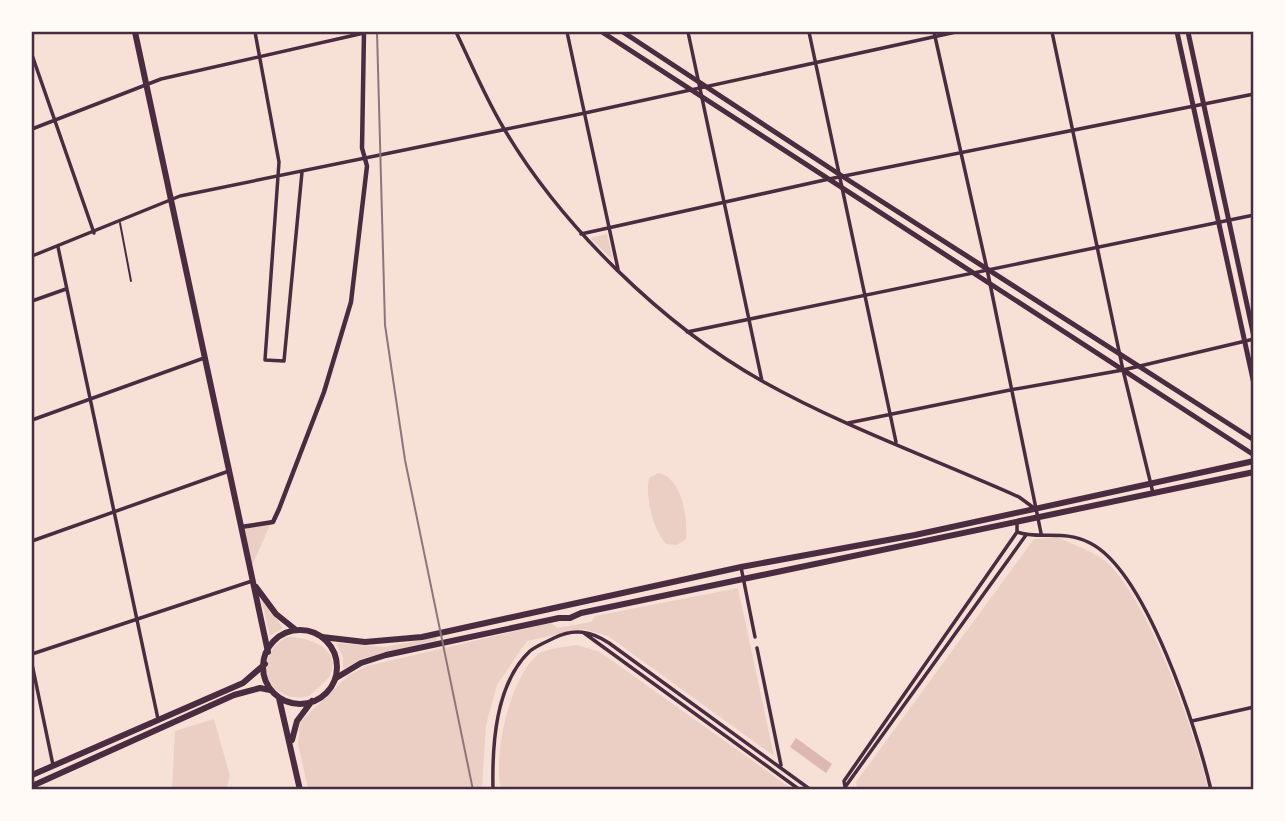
<svg xmlns="http://www.w3.org/2000/svg" width="1285" height="821" viewBox="0 0 1285 821" font-family="Arial,sans-serif">
  <style>
    .green { fill: #ebcfc5 }
    .water { fill: #dcb8b0 }
    .lines { fill: none; stroke-linecap: round; stroke-linejoin: round }
    .service { stroke: #4a2c40; stroke-width: 2 }
    .minor { stroke: #4a2c40; stroke-width: 3.5 }
    .tertiary { stroke: #4a2c40; stroke-width: 4.5 }
    .secondary { stroke: #4a2c40; stroke-width: 5 }
    .primary { stroke: #4a2c40; stroke-width: 6 }
    .trunk { stroke: #4a2c40; stroke-width: 6 }
    .tram { stroke: #8f747c; stroke-width: 2 }
    .neatline { fill: none; stroke: #4a2c40; stroke-width: 2.5 }
  </style>
  <rect width="100%" height="100%" fill="#f7e1d7"/>
  <!-- green -->
  <path class="green" d="M 607,234 L 613,260 L 590,238 Z
    M 658,473 C 682,477 688,517 686,539 L 677,545 L 666,544 C 653,529 645,498 649,478 Z
    M 270,525 L 251,568 L 243,528 Z
    M 1057,537 C 1071,544 1088,549 1101,558 C 1146,589 1196,735 1208,789 L 857,790 L 856,782 L 1034,539 Z
    M 738,588 L 774,756 L 608,636 L 583,629 L 527,641 L 497,685 L 486,725 L 482,789 L 308,789 L 298,744 L 300,722 L 349,675 L 367,666 L 551,623 L 558,628 L 591,622 L 595,616 Z
    M 261,599 L 283,628 L 270,636 Z
    M 287,637 C 308,637 344,648 329,677 C 324,684 315,690 309,696 C 265,706 251,656 287,637 Z
    M 436,637 L 437,640 L 364,658 L 343,669 L 343,657 L 336,643 L 385,647 Z
    M 577,645 L 600,652 L 792,789 L 501,789 C 493,755 509,681 536,656 C 544,648 566,647 577,645 Z
    M 214,719 L 230,776 L 226,789 L 172,789 L 175,731 Z"/>
  <!-- water -->
  <path class="water" d="M 796,738 L 832,764 L 826,773 L 790,747 Z"/>
  <g class="lines">
    <!-- service -->
    <path class="service" d="M 120,223 L 131,281"/>
    <!-- minor -->
    <path class="minor" d="M 255,32 L 279,162 L 265,360 L 284,361 L 302,172
      M 456,32 C 471,63 485,97 503,127 C 561,226 663,325 762,381 C 844,427 934,459 1019,497 L 1034,508
      M 567,32 L 618,269
      M 688,32 L 762,381
      M 809,32 L 896,442
      M 934,32 L 987,269 L 1041,533
      M 1052,32 L 1123,370 L 1153,493
      M 32,55 L 94,233
      M 32,129 L 161,79 L 364,33
      M 581,234 L 829,179 L 1254,94
      M 58,247 L 158,719
      M 32,256 L 180,196 L 585,113 L 956,32
      M 32,301 L 66,289
      M 687,332 L 1254,215
      M 32,420 L 204,358
      M 848,423 L 1010,390 L 1123,370 L 1254,339
      M 1017,532 C 1040,540 1063,529 1090,543 C 1146,571 1197,729 1211,790
      M 32,541 L 229,471
      M 741,567 L 755,637
      M 584,633 L 800,790
      M 757,648 L 781,765
      M 32,654 L 252,581
      M 32,664 L 53,765
      M 1192,721 L 1254,707
      M 845,787 L 844,781 L 1017,532 L 1017,522
      M 493,790 C 492,746 495,684 530,651 C 536,646 546,642 554,638 C 574,628 591,631 609,643 L 811,790
      M 843,790 L 1026,535"/>
    <!-- tertiary -->
    <path class="tertiary" d="M 241,527 L 273,522 L 279,509 L 324,392 L 351,302 L 367,166 L 362,148 L 364,32"/>
    <!-- secondary -->
    <path class="secondary" d="M 602,32 L 1254,455
      M 623,32 L 842,176 L 1254,440
      M 1177,32 L 1254,384
      M 1188,32 L 1254,337"/>
    <!-- primary -->
    <path class="primary" d="M 322,637 L 365,642 L 422,637 L 741,567 L 915,535 L 1254,461
      M 336,678 L 361,663 L 386,655 L 559,618 L 570,618 L 581,613 L 1254,472
      M 32,775 L 243,683 L 265,664
      M 32,786 L 234,695 L 260,688 L 270,690"/>
    <!-- trunk -->
    <path class="trunk" d="M 135,32 L 268,652
      M 256,587 L 276,614 L 296,630
      M263 667a37 37 0 1 1 74 0a37 37 0 1 1-74 0Z
      M 279,698 L 300,790
      M 292,740 L 297,721 L 312,701"/>
    <!-- tram -->
    <path class="tram" d="M 377,32 L 385,325 L 405,460 L 473,790"/>
  </g>
  <!-- border -->
  <rect width="1285" height="821" fill="none" stroke="#fffaf5" stroke-width="66"/>
  <rect x="33" y="33" width="1219" height="755" class="neatline"/>
</svg>
